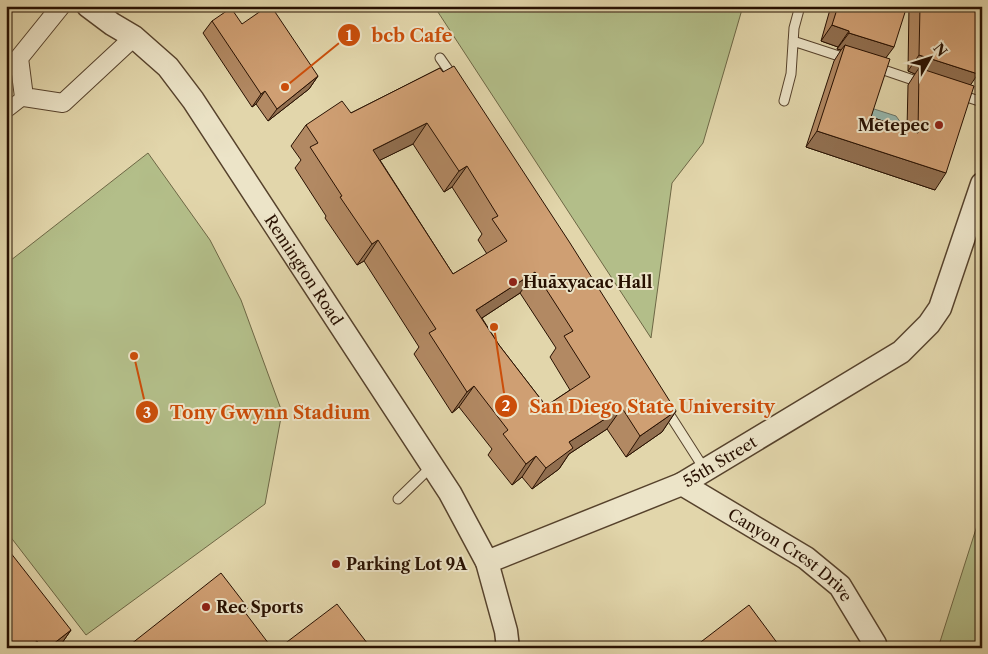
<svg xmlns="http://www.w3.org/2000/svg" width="988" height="654" viewBox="0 0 988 654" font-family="'Libre Caslon Text',serif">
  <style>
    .green { fill: #b3be89; stroke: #6d6745 }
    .water { fill: #95b8af; stroke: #697569 }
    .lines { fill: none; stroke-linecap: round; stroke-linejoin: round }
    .service-casing { stroke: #56422c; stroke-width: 11 }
    .pedestrian-casing { stroke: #56422c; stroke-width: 16 }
    .minor-casing { stroke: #56422c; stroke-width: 20 }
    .tertiary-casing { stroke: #56422c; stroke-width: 25 }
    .service { stroke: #ece4c8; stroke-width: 9 }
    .pedestrian { stroke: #ece4c8; stroke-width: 14 }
    .minor { stroke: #ece4c8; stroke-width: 18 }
    .tertiary { stroke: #ece4c8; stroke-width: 22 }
    .wall { fill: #b28963; stroke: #271001; fill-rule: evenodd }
    .shaded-wall { fill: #916f50; stroke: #271001 }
    .building { fill: #cf9f73; stroke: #271001; fill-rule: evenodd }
    .poi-dot { fill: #8f2418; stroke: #ece4c8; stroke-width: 2 }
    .labels { text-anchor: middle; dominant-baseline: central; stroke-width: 4; stroke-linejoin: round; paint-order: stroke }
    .poi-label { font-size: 16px; font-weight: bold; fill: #271001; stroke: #ece4c8; text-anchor: start }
    .street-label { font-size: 16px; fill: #271001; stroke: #ece4c8 }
    .leader { fill: none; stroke: #cb4e0a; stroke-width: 2 }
    .callout-dot { fill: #cb4e0a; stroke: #ece4c8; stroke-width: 2 }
    .mark-label { font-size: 15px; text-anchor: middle; font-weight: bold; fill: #fff }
    .callout-label { font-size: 18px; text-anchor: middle; font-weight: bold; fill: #cb4e0a; stroke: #ece4c8; stroke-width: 4; stroke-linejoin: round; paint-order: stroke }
  </style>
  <rect width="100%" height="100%" fill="#e2d6ab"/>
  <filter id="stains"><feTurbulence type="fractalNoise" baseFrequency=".004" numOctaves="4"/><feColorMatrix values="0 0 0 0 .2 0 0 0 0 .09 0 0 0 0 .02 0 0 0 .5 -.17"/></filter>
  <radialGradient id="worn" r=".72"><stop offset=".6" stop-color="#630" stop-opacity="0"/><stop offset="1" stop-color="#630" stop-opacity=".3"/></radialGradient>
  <!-- green -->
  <path class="green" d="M 434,6 L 743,6 L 703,143 L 672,183 L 651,338 Z
    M 148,153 L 210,240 L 241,300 L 282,412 L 265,504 L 86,635 L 6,531 L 6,264 Z
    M 982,510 L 982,648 L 938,648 Z"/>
  <!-- water -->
  <path class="water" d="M 871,108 L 896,116 L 906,130 L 865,124 Z"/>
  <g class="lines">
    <defs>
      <path id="service" d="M 793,41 L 848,59
        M 440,58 L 454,78
        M 875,67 L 922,83
        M 961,95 L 982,102
        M 784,101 L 791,74 L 794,28 L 800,6
        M 666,409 L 705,470
        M 398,499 L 432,466"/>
      <path id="pedestrian" d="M 6,111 L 24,97"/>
      <path id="minor" d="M 61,6 L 19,58 L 24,97 L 63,103 L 134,37"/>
      <g id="tertiary">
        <path id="s1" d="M 88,6 L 112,24 L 134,37 L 168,67 L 193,100 L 450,493 L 487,562 L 506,631 L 508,648"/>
        <path id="s2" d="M 682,484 L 806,558 L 840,586 L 875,644 L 876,648"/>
        <path id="s3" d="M 487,562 L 682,484 L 901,352 L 929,324 L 940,308 L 982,184"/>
      </g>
    </defs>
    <!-- service casing -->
    <use href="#service" class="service-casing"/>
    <!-- pedestrian casing -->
    <use href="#pedestrian" class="pedestrian-casing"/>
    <!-- minor casing -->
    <use href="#minor" class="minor-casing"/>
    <!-- tertiary casing -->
    <use href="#tertiary" class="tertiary-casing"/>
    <!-- service -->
    <use href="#service" class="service"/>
    <!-- pedestrian -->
    <use href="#pedestrian" class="pedestrian"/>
    <!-- minor -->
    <use href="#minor" class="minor"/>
    <!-- tertiary -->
    <use href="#tertiary" class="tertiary"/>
  </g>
  <!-- wall -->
  <path class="wall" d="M 831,6 L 907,6 L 886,58 L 871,117 L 907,129 L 908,85 L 915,74 L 908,71 L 909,6 L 982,6 L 970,85 L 935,190 L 806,147 L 834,61 L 841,50 L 837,49 L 838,47 L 821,41 Z
    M 212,21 L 242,24 L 318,76 L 309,89 L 268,121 L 256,104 L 252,107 L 203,33 Z
    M 440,68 L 676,411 L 662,432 L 626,457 L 607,429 L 569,454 L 559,469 L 532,489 L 522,477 L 512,485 L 488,455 L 492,449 L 459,407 L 452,413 L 414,354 L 419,347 L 364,261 L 357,265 L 325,218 L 326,216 L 295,168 L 301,160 L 291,146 L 306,125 L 351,113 ZM 413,144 L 444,192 L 452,187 L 482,234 L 478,240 L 487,254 L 453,274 L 380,160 ZM 520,293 L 556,348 L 550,357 L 570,390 L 546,406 L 499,345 L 482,318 Z
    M 71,630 L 62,643 L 56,648 L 6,648 Z"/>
  <!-- shaded-wall -->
  <path class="shaded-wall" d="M 832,25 L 849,31 L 838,47 L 821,41 Z
    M 849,33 L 894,47 L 882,63 L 845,45 L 841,50 L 837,49 Z
    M 919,55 L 978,74 L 967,90 L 919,68 L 915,74 L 908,71 Z
    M 318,76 L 309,89 L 268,121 L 277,109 Z
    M 265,91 L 256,104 L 252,107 L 261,94 Z
    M 427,123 L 413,144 L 358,171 L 373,150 Z
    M 817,131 L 946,173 L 935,190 L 806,147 Z
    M 467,166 L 452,187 L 444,192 L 459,171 Z
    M 378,240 L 364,261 L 357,265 L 372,244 Z
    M 535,272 L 520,293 L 462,331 L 476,310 Z
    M 474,386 L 459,407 L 452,413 L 467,392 Z
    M 622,408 L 607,429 L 569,454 L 559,469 L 532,489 L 546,468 L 569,442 Z
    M 676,411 L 662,432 L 626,457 L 640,436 Z
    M 536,456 L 522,477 L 512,485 L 526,464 Z
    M 71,630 L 62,643 L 56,648 L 48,648 Z
    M 37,641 L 32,648 L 28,648 Z"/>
  <!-- building -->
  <path class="building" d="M 268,6 L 271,6 L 318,76 L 277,109 L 265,91 L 261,94 L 212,21 L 231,8 L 242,24 Z
    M 838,6 L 907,6 L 894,47 L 849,33 L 849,31 L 832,25 Z
    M 920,6 L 982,6 L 982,64 L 978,74 L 919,55 Z
    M 845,45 L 890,59 L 871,117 L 918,133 L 919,68 L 974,86 L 946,173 L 817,131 Z
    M 454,66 L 570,243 L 676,411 L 640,436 L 622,408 L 569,442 L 573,448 L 546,468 L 536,456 L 526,464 L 503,434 L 508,430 L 474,386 L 467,392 L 429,333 L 436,329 L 378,240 L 372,244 L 340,197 L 342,196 L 310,147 L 318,143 L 306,125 L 342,101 L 351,113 L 440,68 L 443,72 ZM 427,123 L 459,171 L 467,166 L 498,216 L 492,219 L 507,241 L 453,274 L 373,150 ZM 535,272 L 573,331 L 564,336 L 590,377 L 546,406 L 499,345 L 476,310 Z
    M 10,552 L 71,630 L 48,648 L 43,648 L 37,641 L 28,648 L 6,648 L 6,555 Z
    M 221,573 L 248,608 L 244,611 L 272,648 L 126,648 Z
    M 337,604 L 371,648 L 279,648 Z
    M 749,605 L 781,648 L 693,648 Z"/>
  <!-- markers -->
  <g class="poi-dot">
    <circle cx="939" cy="125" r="5"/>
    <circle cx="513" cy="282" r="5"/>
    <circle cx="336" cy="564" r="5"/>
    <circle cx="206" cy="607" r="5"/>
  </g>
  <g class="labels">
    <!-- poi labels -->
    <g class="poi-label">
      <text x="929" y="125" text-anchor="end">Metepec</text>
      <text x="523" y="282">Huāxyacac Hall</text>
      <text x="346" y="564">Parking Lot 9A</text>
      <text x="216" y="607">Rec Sports</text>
    </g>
    <!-- street labels -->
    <g class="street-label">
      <text stroke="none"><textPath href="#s1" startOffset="345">Remington Road</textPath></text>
      <text stroke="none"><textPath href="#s3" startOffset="254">55th Street</textPath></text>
      <text stroke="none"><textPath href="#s2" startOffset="130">Canyon Crest Drive</textPath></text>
    </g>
  </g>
  <!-- callouts -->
  <path class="leader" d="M285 87L349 35M494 327L506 406M134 356L147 412"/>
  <g class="callout-dot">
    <circle cx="285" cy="87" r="5"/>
    <circle cx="494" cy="327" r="5"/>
    <circle cx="134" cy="356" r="5"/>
    <circle cx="349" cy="35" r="12"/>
    <circle cx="506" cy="406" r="12"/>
    <circle cx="147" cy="412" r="12"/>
  </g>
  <g class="mark-label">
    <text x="349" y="41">1</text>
    <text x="506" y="411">2</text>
    <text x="147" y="418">3</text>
  </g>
  <g class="callout-label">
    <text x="412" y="42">bcb Cafe</text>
    <text x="652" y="413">San Diego State University</text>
    <text x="270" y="419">Tony Gwynn Stadium</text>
  </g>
  <!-- margin -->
  <rect width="988" height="654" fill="none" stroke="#e2d6ab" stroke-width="25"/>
  <rect x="8" y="8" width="973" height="639" fill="none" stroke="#271001" stroke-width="2.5"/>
  <rect x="12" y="12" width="963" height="629" fill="none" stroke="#271001"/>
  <!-- north arrow -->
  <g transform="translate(930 58) rotate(51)" stroke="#ece4c8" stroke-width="4" paint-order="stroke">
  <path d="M0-4L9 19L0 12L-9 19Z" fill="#271001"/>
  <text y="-8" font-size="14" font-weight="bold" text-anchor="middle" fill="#271001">N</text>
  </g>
  <rect width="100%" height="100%" filter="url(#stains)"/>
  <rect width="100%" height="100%" fill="url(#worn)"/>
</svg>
